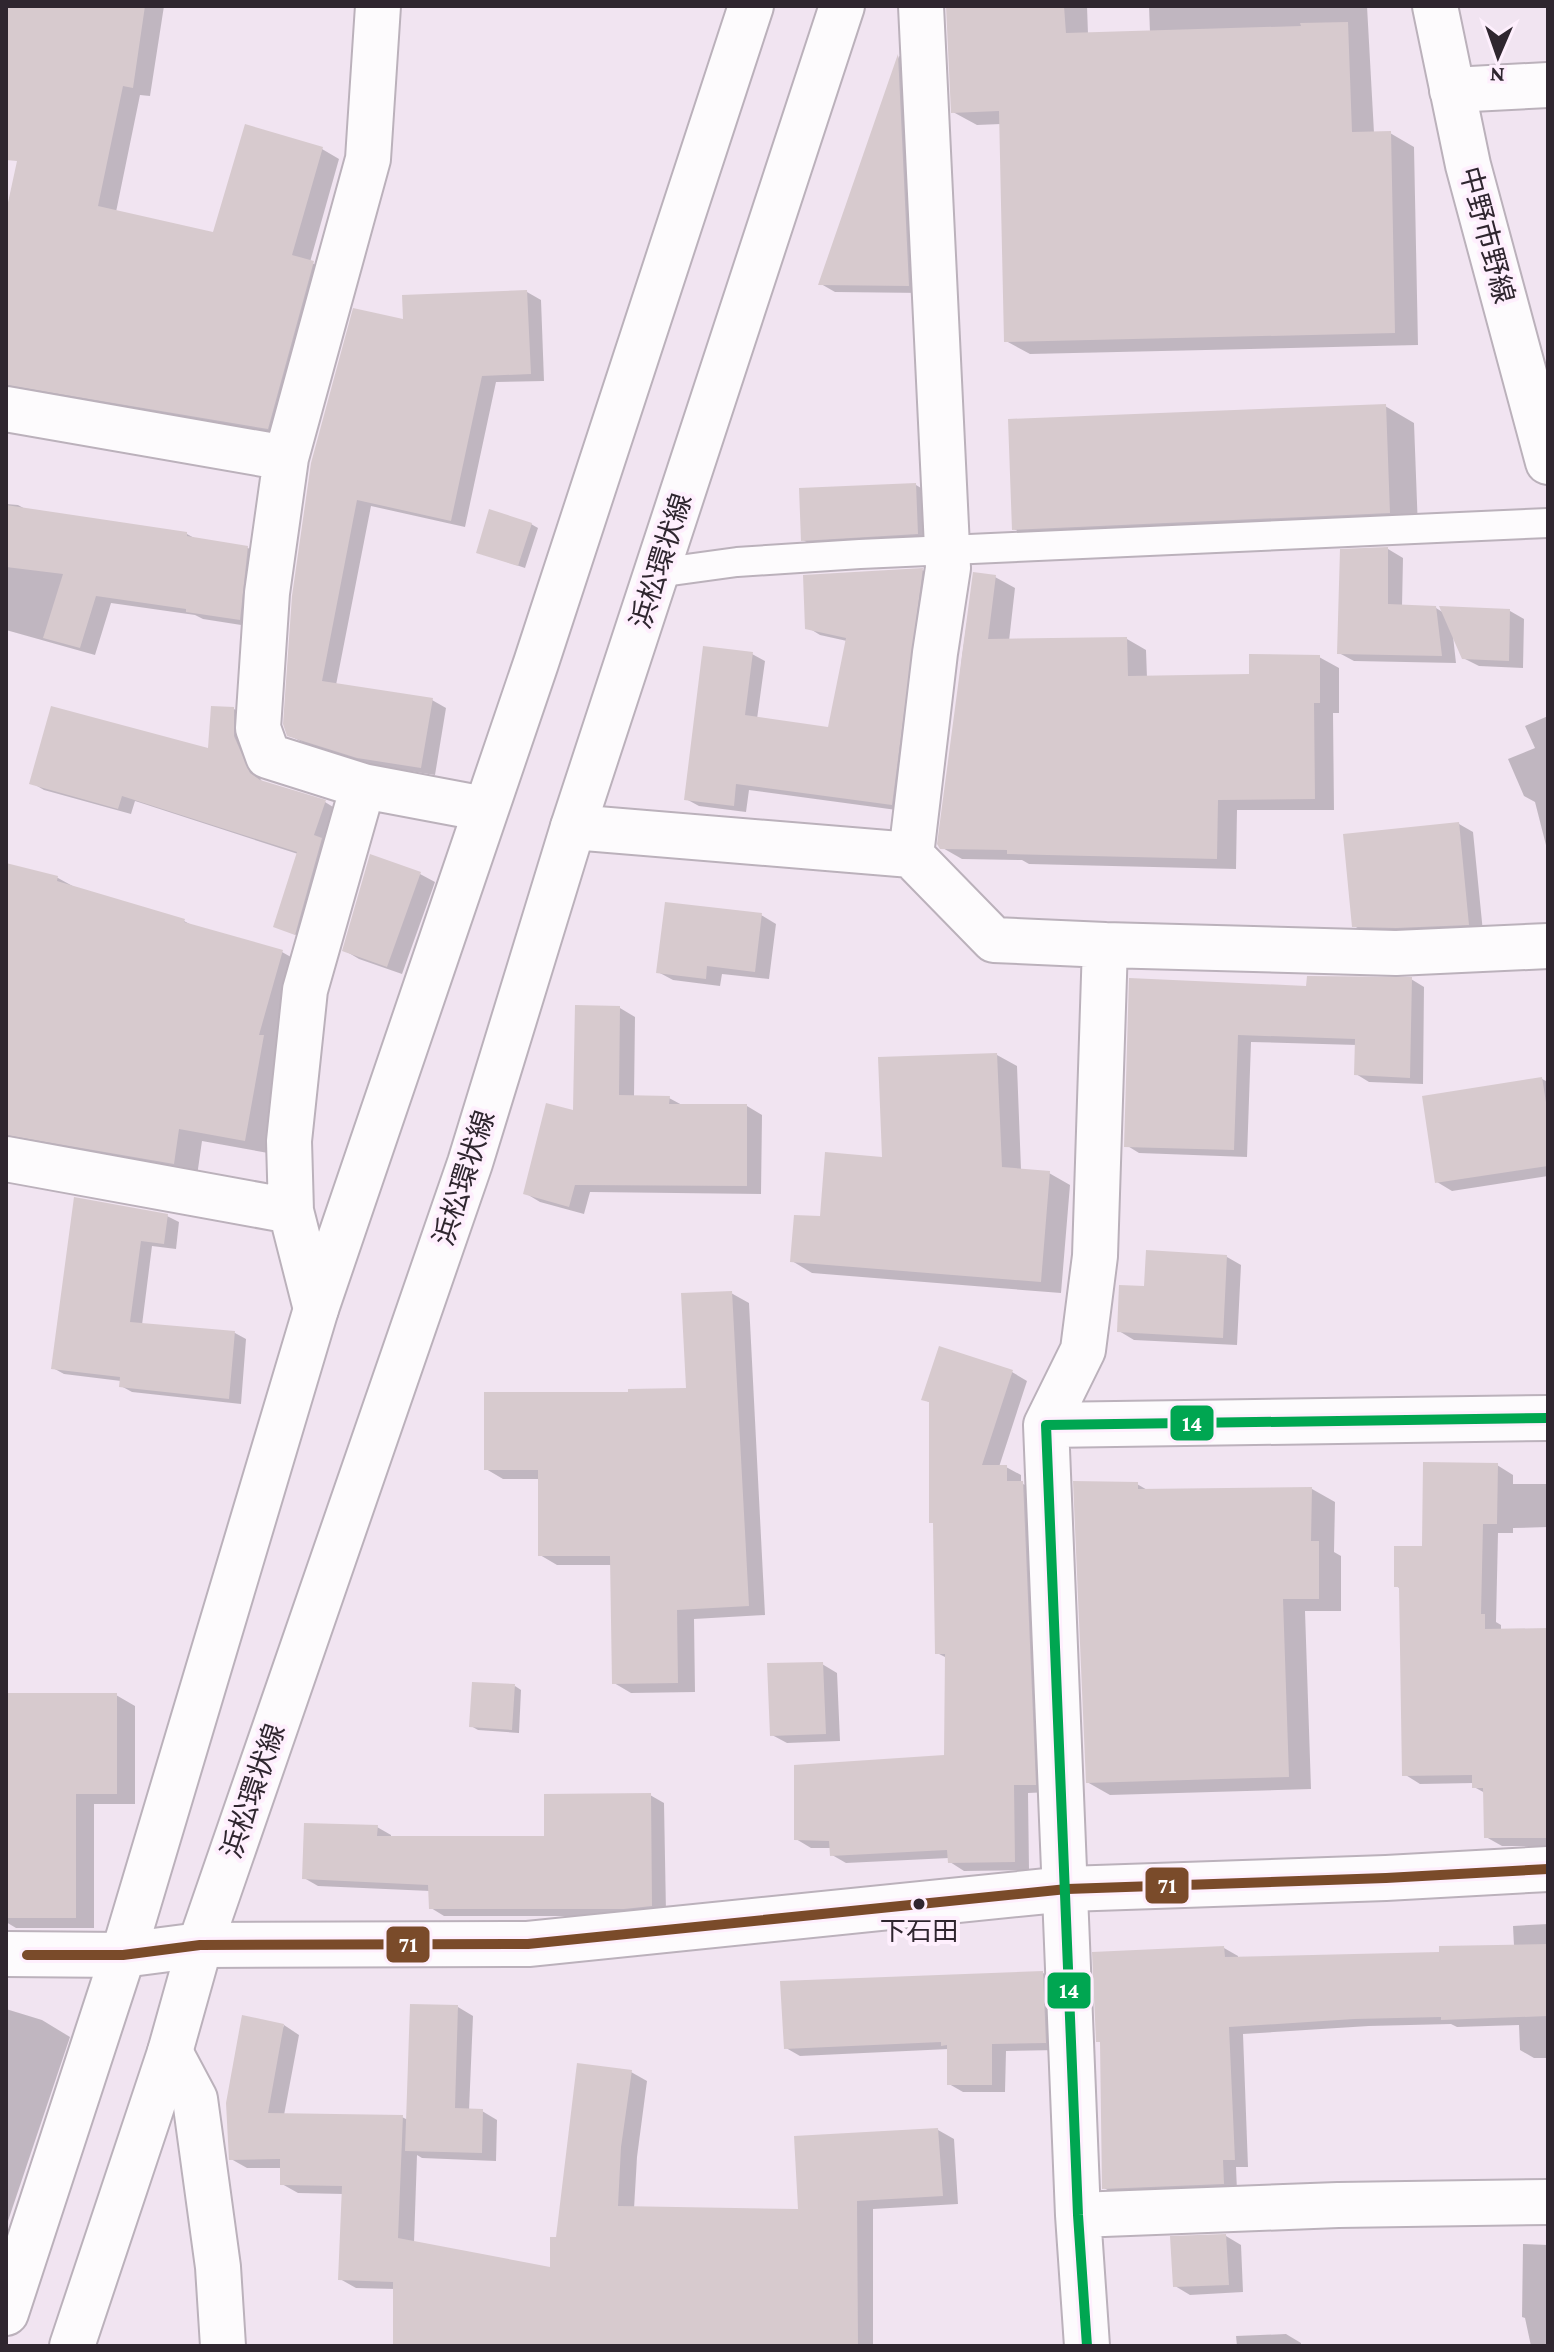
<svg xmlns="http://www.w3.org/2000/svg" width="1554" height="2352" viewBox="0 0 1554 2352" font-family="'Crimson Pro','Noto Sans JP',serif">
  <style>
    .shadow { fill: #0003 }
    .building { fill: #d7cace }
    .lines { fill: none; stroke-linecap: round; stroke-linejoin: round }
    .service-casing { stroke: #bbb1bb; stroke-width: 32 }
    .minor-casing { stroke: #bbb1bb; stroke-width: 48 }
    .tertiary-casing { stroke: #bbb1bb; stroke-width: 48 }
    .secondary-casing { stroke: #bbb1bb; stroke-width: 48 }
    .primary-casing { stroke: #bbb1bb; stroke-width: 48 }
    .service { stroke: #fdfbfd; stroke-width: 28 }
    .minor { stroke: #fdfbfd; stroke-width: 44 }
    .tertiary { stroke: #fdfbfd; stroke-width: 44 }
    .secondary { stroke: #fdfbfd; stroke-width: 44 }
    .primary { stroke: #fdfbfd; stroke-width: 44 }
    .bus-1-casing { stroke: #feeffd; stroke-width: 16 }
    .bus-2-casing { stroke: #feeffd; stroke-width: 16 }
    .bus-1 { stroke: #7a4b2a; stroke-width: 10 }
    .bus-2 { stroke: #00a651; stroke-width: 10 }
    .bus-dot { fill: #2f262f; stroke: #feeffd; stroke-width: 3 }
    .labels { text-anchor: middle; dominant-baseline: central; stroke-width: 8; stroke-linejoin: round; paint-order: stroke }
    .bus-label { font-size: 26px; fill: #2f262f; stroke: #feeffd }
    .street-label { font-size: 28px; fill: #2f262f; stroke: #feeffd }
    .line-badge { stroke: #feeffd; stroke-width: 3 }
    .badge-label { font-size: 22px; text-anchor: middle; font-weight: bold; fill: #fff }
  </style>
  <rect width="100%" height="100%" fill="#f1e4f1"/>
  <!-- shadow -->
  <path class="shadow" d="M 6,6 L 164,6 L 150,96 L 140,95 L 116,212 L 214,235 L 322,149 L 339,159 L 310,262 L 331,273 L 285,438 L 6,397 L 6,214 L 25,130 L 6,126 Z
    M 948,6 L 1087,6 L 1088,34 L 1150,33 L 1149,6 L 1367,6 L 1374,133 L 1390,133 L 1414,147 L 1418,345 L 1030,354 L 1006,341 L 1001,124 L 977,125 L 953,112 Z
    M 899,56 L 913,64 L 924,293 L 835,292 L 821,284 Z
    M 527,292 L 541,300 L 544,381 L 496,382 L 465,527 L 371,506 L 336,685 L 432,700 L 446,708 L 435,775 L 372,765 L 304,743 L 289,735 L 405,322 Z
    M 1385,406 L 1414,423 L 1418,529 L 1042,545 L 1014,529 Z
    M 916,485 L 931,494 L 932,542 L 818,548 L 803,540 Z
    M 6,504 L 18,505 L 27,510 L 187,534 L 196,539 L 248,548 L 262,557 L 254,627 L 203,619 L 195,615 L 111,603 L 95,655 L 6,630 Z
    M 531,524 L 538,528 L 525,568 L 478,552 Z
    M 1388,549 L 1403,558 L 1402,607 L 1436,608 L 1444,613 L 1510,611 L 1524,619 L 1523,668 L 1479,666 L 1463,658 L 1453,636 L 1456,663 L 1354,661 L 1339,653 Z
    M 922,570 L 935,577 L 904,811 L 749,790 L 746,812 L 699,806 L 686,799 L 752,654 L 765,661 L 757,719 L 830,729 L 847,641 L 820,635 L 807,627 Z
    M 974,574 L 995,577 L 1015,588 L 1009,641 L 1127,639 L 1146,650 L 1147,678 L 1251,676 L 1319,657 L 1339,668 L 1339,713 L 1333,713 L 1334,810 L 1237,810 L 1236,869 L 1029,864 L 1022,860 L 962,859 L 941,847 L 962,657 Z
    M 234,709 L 247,717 L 257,774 L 263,783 L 325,802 L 338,810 L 308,940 L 275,926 L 298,854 L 135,801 L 131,814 L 44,790 L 32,783 L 210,751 Z
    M 1548,716 L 1548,853 L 1535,802 L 1524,796 L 1508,759 L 1535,748 L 1525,726 Z
    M 1459,824 L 1473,832 L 1483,932 L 1368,934 L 1354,926 Z
    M 371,857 L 420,874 L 435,882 L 402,974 L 359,959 L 344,950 Z
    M 11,866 L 58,878 L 78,889 L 184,921 L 197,928 L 282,952 L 305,965 L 268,1153 L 202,1141 L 197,1176 L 6,1148 L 6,883 Z
    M 761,915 L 776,924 L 769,979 L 722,974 L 720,986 L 673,980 L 658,972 Z
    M 1411,979 L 1424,987 L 1423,1084 L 1369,1082 L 1356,1074 L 1357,1045 L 1251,1042 L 1247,1157 L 1139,1153 L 1126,1145 L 1131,980 L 1308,989 Z
    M 620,1008 L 635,1017 L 634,1097 L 669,1098 L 684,1106 L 747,1106 L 762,1115 L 761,1194 L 590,1192 L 584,1214 L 540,1202 L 525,1193 L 575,1113 Z
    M 997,1055 L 1017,1066 L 1021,1170 L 1049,1173 L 1070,1185 L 1061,1293 L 812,1273 L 792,1261 L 884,1159 Z
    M 1542,1079 L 1548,1082 L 1548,1176 L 1452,1191 L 1437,1182 Z
    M 76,1199 L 167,1216 L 179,1222 L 176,1249 L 152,1246 L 142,1325 L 235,1333 L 246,1339 L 241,1404 L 132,1392 L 121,1386 L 121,1381 L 64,1374 L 53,1368 Z
    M 1227,1257 L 1241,1265 L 1237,1345 L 1134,1340 L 1119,1331 L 1146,1288 Z
    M 731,1293 L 749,1303 L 765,1615 L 694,1619 L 695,1692 L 631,1693 L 614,1683 L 612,1565 L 557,1565 L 540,1555 L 540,1479 L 503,1479 L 486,1469 L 630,1394 L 688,1390 Z
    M 1012,1372 L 1027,1381 L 999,1467 L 1006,1467 L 1021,1475 L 1021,1483 L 1037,1491 L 1050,1792 L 1028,1793 L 1029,1870 L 964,1871 L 950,1862 L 949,1858 L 846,1863 L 832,1855 L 831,1848 L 811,1848 L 796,1839 L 946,1757 L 947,1658 L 937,1653 L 935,1524 L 931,1522 L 931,1403 L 923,1399 Z
    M 1497,1465 L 1513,1475 L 1513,1484 L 1548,1484 L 1548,1527 L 1513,1528 L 1513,1533 L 1498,1533 L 1496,1622 L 1501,1625 L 1501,1631 L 1548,1630 L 1548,1846 L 1502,1846 L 1486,1837 L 1485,1793 L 1474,1787 L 1474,1783 L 1420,1784 L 1404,1774 L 1401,1589 L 1396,1586 L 1424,1548 Z
    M 1137,1484 L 1149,1491 L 1312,1489 L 1335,1502 L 1334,1552 L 1341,1556 L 1341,1611 L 1305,1611 L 1311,1789 L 1110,1795 L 1087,1782 Z
    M 822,1664 L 837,1673 L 840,1741 L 787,1743 L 772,1735 Z
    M 515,1686 L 521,1690 L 519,1733 L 478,1730 L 471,1726 Z
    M 6,1695 L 116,1695 L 135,1706 L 135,1804 L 94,1804 L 94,1928 L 16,1928 L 6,1922 Z
    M 650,1795 L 664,1803 L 666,1913 L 640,1916 L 444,1916 L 431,1908 L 430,1891 L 318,1886 L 304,1878 L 377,1827 L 391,1835 L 391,1838 L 546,1838 Z
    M 1548,1924 L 1548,2058 L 1534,2058 L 1520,2050 L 1519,2025 L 1457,2027 L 1451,2024 L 1369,2026 L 1243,2034 L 1248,2167 L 1236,2167 L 1237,2191 L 1118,2196 L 1104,2188 L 1224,1948 L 1238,1956 L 1238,1959 L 1441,1954 L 1514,1946 L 1513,1926 Z
    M 1043,1973 L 1057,1981 L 1060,2050 L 1006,2051 L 1005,2092 L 963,2092 L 949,2084 L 949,2049 L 800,2056 L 786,2048 Z
    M 458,2007 L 473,2016 L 469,2111 L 482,2111 L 497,2120 L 496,2161 L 422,2158 L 417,2155 L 414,2243 L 552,2269 L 558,2239 L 631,2072 L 647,2081 L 637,2157 L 634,2209 L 800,2211 L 938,2130 L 954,2139 L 958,2204 L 873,2209 L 873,2346 L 395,2346 L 395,2289 L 356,2288 L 340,2279 L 343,2194 L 298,2193 L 282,2184 L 282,2168 L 247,2168 L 231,2159 L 284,2025 L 299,2035 L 284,2115 L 402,2117 L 408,2120 Z
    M 6,2009 L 42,2020 L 70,2037 L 6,2227 Z
    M 1226,2236 L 1241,2245 L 1243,2292 L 1190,2295 L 1175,2286 Z
    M 1523,2244 L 1548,2245 L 1548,2346 L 1531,2346 L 1525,2318 L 1522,2317 Z
    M 1286,2334 L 1301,2343 L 1301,2346 L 1237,2346 L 1236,2336 Z"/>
  <!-- building -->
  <path class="building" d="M 6,6 L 145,6 L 133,88 L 123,86 L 98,206 L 213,232 L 245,124 L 323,147 L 292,255 L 314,261 L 268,429 L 6,385 L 6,212 L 17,161 L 6,160 Z
    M 946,6 L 1064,6 L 1066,33 L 1301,26 L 1300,23 L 1348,22 L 1352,132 L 1391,131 L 1395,333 L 1004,342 L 999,111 L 951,113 Z
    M 898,54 L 909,286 L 818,285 Z
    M 527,290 L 531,374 L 482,376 L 451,521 L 357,500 L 322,681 L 433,698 L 421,768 L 357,758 L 287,736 L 283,724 L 292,596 L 311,463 L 353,308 L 403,319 L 402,295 Z
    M 1386,404 L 1390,513 L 1012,530 L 1008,419 Z
    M 916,483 L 918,534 L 801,541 L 799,488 Z
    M 6,505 L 187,532 L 187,536 L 248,546 L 240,620 L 186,612 L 186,609 L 96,596 L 80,648 L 43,638 L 63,574 L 6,567 Z
    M 489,509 L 532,523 L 518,566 L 476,553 Z
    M 1388,547 L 1388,604 L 1436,606 L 1442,656 L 1337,654 L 1340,549 Z
    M 923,568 L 892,805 L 736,784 L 734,806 L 684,800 L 703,646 L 753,652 L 745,715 L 828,727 L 846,638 L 805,629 L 803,575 Z
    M 973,572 L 996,575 L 988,639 L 1127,637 L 1128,676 L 1249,674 L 1249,654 L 1320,655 L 1320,703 L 1314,703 L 1315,799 L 1218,800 L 1217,859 L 1007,854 L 1007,850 L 940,849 L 937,844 Z
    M 1439,606 L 1510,609 L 1509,661 L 1462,659 Z
    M 51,706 L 208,748 L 211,706 L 234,707 L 234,736 L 250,773 L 260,780 L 326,800 L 314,835 L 322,838 L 295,935 L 273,927 L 297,852 L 122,796 L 118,809 L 29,784 Z
    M 1459,822 L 1469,925 L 1396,928 L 1352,927 L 1343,834 Z
    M 370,854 L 421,872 L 387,967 L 342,951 Z
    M 6,863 L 58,876 L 57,881 L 185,919 L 184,922 L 283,950 L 259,1035 L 264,1035 L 245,1141 L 179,1129 L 174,1164 L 6,1135 Z
    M 665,902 L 762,913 L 755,972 L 707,966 L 706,979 L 656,973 Z
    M 1307,976 L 1412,977 L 1410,1078 L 1354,1075 L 1355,1039 L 1238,1035 L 1234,1150 L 1124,1147 L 1129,978 L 1306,986 Z
    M 575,1005 L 620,1006 L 619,1095 L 670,1096 L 669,1104 L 747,1104 L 747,1186 L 575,1185 L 569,1207 L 523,1194 L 546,1103 L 573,1110 Z
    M 997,1053 L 1002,1167 L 1050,1171 L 1041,1282 L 790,1262 L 794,1215 L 820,1216 L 825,1152 L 882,1157 L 878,1057 Z
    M 1542,1077 L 1548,1115 L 1548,1166 L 1435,1183 L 1422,1096 Z
    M 74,1197 L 168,1214 L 164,1244 L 141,1241 L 130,1322 L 235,1331 L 229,1399 L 119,1387 L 120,1377 L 51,1369 Z
    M 1146,1250 L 1227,1255 L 1223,1338 L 1117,1332 L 1119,1285 L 1144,1286 Z
    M 732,1291 L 749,1606 L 677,1610 L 678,1683 L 612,1684 L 610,1556 L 538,1556 L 538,1470 L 484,1470 L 484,1392 L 628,1392 L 628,1389 L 686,1388 L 681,1293 Z
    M 939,1346 L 1013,1370 L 982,1465 L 1007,1465 L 1007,1481 L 1023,1481 L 1036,1785 L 1014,1785 L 1015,1862 L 948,1863 L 947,1850 L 830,1856 L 829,1841 L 794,1840 L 794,1765 L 944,1755 L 945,1654 L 935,1654 L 933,1523 L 929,1523 L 929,1402 L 921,1400 Z
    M 1423,1462 L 1498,1463 L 1497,1524 L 1483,1524 L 1481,1614 L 1485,1614 L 1485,1629 L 1548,1628 L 1547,1838 L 1484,1838 L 1483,1788 L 1472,1788 L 1472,1775 L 1402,1776 L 1399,1587 L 1394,1587 L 1394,1546 L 1422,1546 Z
    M 1073,1481 L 1138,1482 L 1138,1489 L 1312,1487 L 1311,1541 L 1319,1541 L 1319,1599 L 1283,1599 L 1289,1777 L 1086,1783 Z
    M 823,1662 L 826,1734 L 770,1736 L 767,1663 Z
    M 472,1682 L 515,1684 L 512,1730 L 469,1727 Z
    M 6,1693 L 117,1693 L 117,1794 L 76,1794 L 76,1918 L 6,1918 Z
    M 651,1793 L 652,1906 L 624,1909 L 429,1909 L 428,1885 L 302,1879 L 304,1823 L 378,1825 L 377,1836 L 544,1836 L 544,1794 Z
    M 1548,1944 L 1548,2016 L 1441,2020 L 1441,2017 L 1354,2019 L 1229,2027 L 1235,2160 L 1223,2160 L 1224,2184 L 1102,2189 L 1100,2042 L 1096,2042 L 1092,1952 L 1224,1946 L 1225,1957 L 1439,1952 L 1439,1946 Z
    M 1043,1971 L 1046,2043 L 992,2044 L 992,2085 L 947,2085 L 947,2045 L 941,2046 L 941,2042 L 784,2049 L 780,1981 Z
    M 410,2004 L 458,2005 L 455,2108 L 483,2109 L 482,2153 L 405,2151 Z
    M 242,2015 L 284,2024 L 268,2113 L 403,2115 L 398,2238 L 550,2267 L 550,2237 L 556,2237 L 577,2063 L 632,2070 L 621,2147 L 618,2206 L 798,2209 L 794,2136 L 938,2128 L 943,2196 L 857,2201 L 858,2346 L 393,2346 L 393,2282 L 338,2280 L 342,2186 L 280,2185 L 280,2159 L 229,2160 L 226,2103 Z
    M 1226,2234 L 1229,2285 L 1173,2287 L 1170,2236 Z"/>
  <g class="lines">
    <defs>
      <path id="service" d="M 657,573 L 737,562 L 860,554 L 1548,523"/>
      <path id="minor" d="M 378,6 L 368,159 L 286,458 L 267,593 L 258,728 L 268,756 L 363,786 L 485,809
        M 1452,90 L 1548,85
        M 6,409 L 286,458
        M 573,827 L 911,855 L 994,940 L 1105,945
        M 911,855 L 935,653 L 948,568 L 921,6
        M 6,1159 L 291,1211
        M 316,1309 L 291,1211 L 289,1141 L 305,990 L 363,786
        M 1046,1425 L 1083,1350 L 1095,1256 L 1105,945 L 1396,953 L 1548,946
        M 6,1954 L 123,1955
        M 170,2052 L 195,2099 L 218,2267 L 223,2346
        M 1078,2215 L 1338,2205 L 1548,2202
        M 1087,2346 L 1078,2215 L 1046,1425 L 1548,1418"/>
      <path id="tertiary" d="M 123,1955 L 200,1945 L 528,1944 L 1067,1889 L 1386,1878 L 1548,1869"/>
      <path id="secondary" d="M 1435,6 L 1468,165 L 1548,462"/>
      <path id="primary" d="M 6,2313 L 123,1955 L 316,1309 L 536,663 L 751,6
        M 72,2346 L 170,2052 L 200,1945 L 470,1163 L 573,827 L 842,6"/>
    </defs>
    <!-- service casing -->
    <use href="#service" class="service-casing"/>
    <!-- minor casing -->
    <use href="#minor" class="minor-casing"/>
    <!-- tertiary casing -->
    <use href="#tertiary" class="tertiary-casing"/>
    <!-- secondary casing -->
    <use href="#secondary" class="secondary-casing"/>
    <!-- primary casing -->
    <use href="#primary" class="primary-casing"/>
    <!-- service -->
    <use href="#service" class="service"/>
    <!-- minor -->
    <use href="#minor" class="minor"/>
    <!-- tertiary -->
    <use href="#tertiary" class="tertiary"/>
    <!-- secondary -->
    <use href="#secondary" class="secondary"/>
    <!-- primary -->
    <use href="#primary" class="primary"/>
    <defs>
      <path id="bus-1" d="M 27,1955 L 123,1955 L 200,1945 L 528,1944 L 1067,1889 L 1386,1878 L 1548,1869"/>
      <path id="bus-2" d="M 1087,2346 L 1078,2215 L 1046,1425 L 1548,1418"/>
    </defs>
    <!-- bus-1 casing -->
    <use href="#bus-1" class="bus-1-casing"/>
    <!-- bus-2 casing -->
    <use href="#bus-2" class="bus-2-casing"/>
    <!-- bus-1 -->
    <use href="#bus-1" class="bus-1"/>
    <!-- bus-2 -->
    <use href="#bus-2" class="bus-2"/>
  </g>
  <!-- markers -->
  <circle class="bus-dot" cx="919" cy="1904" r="7"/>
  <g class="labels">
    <!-- bus labels -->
    <g class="bus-label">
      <text x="919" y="1931">下石田</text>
    </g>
    <!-- street labels -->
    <g class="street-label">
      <text transform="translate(1487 235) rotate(75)">中野市野線</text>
      <text transform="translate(661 561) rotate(-72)">浜松環状線</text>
      <text transform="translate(464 1178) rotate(-72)">浜松環状線</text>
      <text transform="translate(253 1791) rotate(-71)">浜松環状線</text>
    </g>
  </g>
  <g class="line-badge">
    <rect x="1169" y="1404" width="46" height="38" rx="8" fill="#00a651"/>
    <rect x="1144" y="1866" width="46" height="39" rx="8" fill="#7a4b2a"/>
    <rect x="385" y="1925" width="46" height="39" rx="8" fill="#7a4b2a"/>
    <rect x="1046" y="1971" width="46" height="39" rx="8" fill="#00a651"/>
  </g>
  <g class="badge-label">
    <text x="1192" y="1431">14</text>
    <text x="1167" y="1893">71</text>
    <text x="408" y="1952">71</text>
    <text x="1069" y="1998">14</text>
  </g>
  <!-- border -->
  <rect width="1554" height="2352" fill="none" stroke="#2f262f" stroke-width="16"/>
  <!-- north arrow -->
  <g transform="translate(1498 56) rotate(182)" stroke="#feeffd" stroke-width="6" paint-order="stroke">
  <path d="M0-6L14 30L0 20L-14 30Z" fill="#2f262f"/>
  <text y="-12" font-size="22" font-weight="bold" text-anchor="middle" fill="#2f262f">N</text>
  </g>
</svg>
